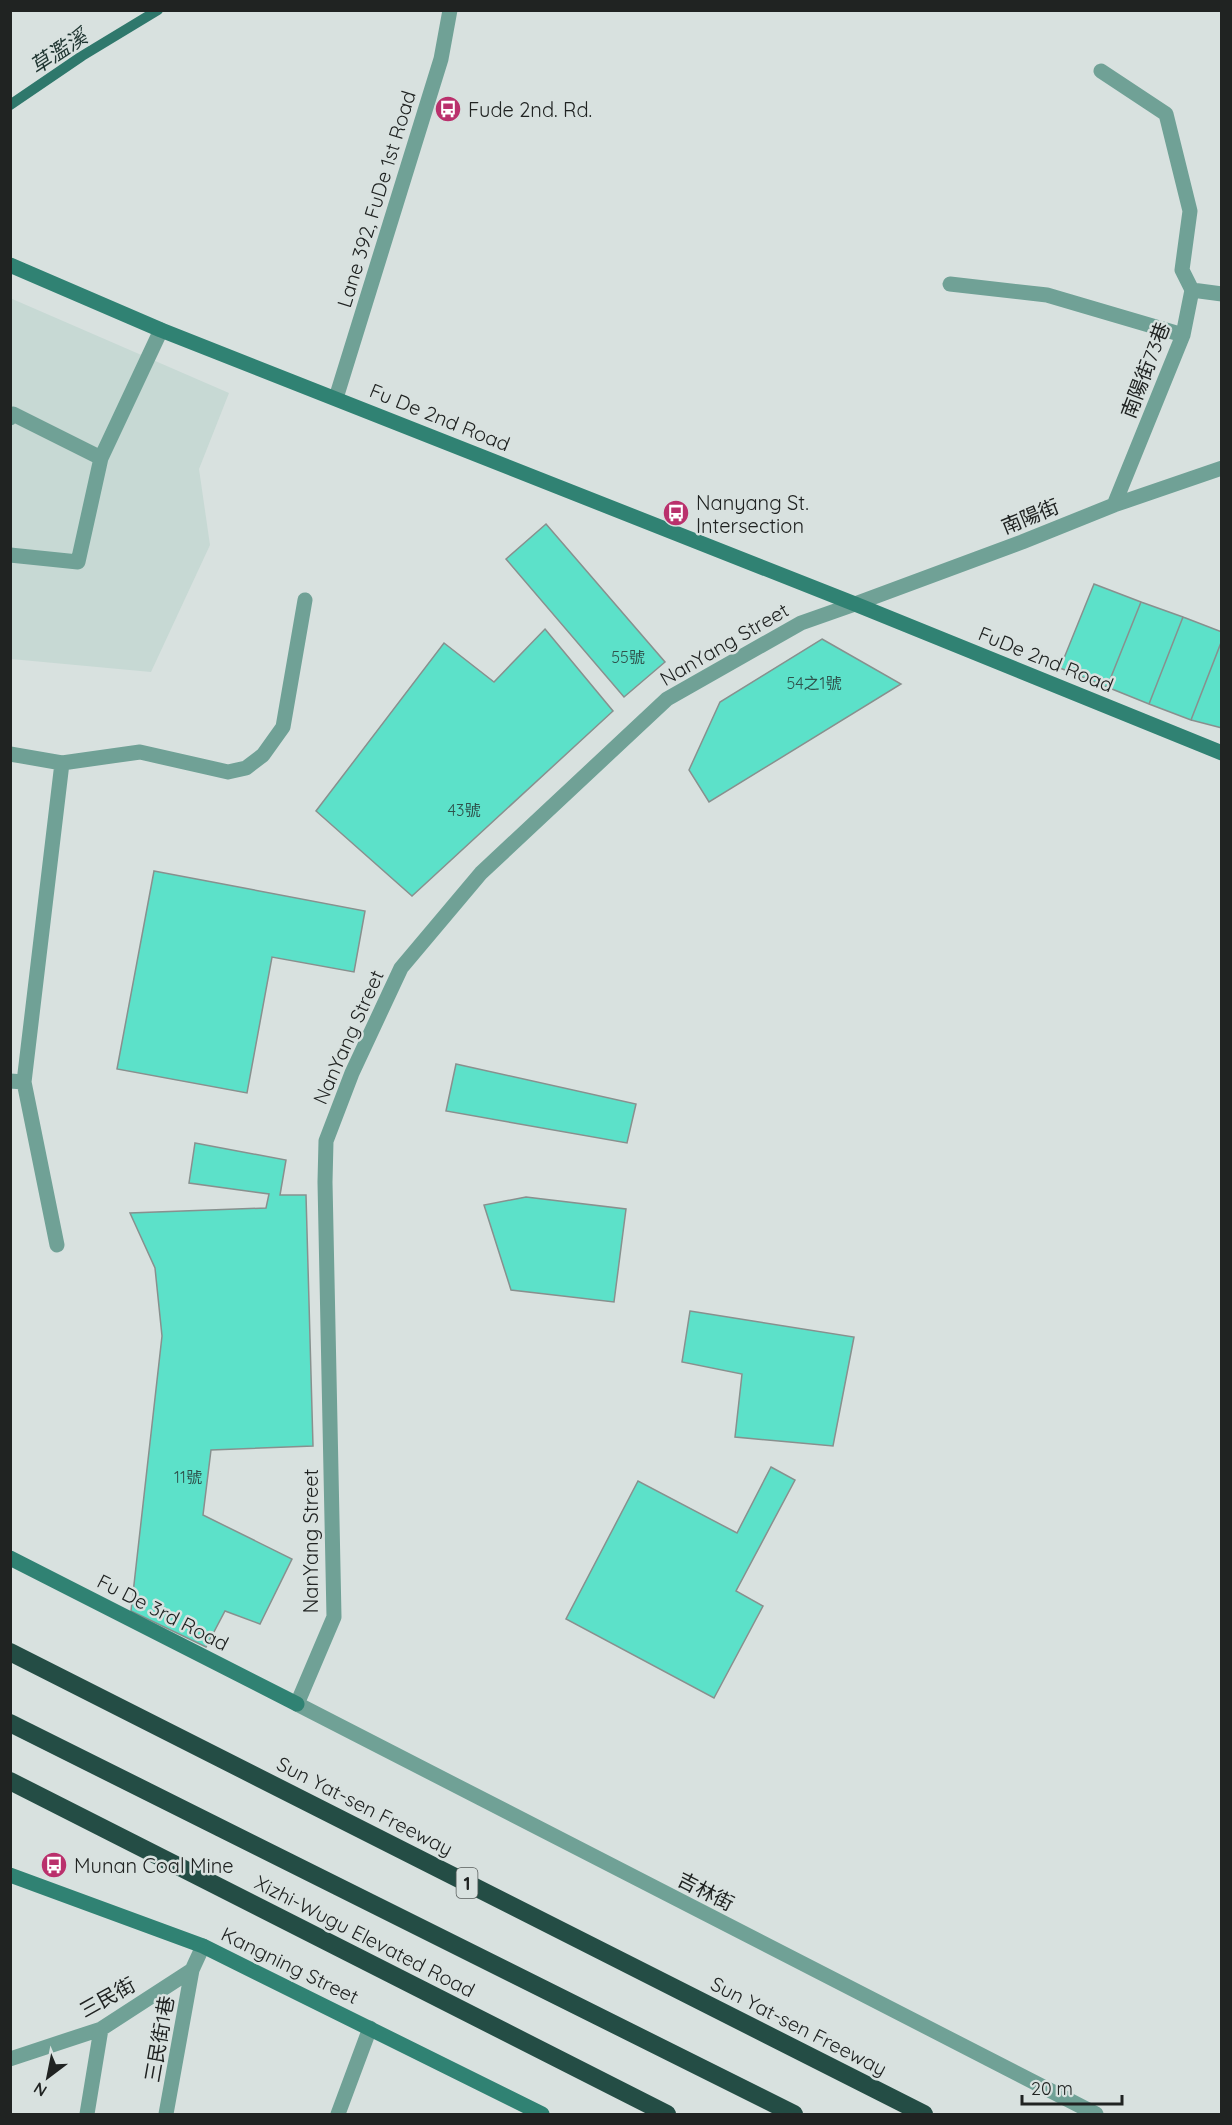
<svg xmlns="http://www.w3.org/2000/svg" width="1232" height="2125" viewBox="0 0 1232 2125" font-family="Quicksand,'Noto Sans TC',sans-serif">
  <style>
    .built { fill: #c7d9d4 }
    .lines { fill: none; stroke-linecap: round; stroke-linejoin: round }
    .stream { stroke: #2f786c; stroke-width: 10 }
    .building { fill: #5ce1c9; stroke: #88908e; stroke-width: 1.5 }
    .lane { stroke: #70a196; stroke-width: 15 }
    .street { stroke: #70a196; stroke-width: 15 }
    .secondary { stroke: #308273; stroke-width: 15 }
    .highway { stroke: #244d45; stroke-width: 18 }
    .highway-bridge { stroke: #244d45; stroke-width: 18 }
    .labels { text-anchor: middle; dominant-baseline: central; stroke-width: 5; stroke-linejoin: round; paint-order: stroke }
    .number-label { font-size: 16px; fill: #2f524c }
    .shield { fill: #d8e1df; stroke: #575c5b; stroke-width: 1.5 }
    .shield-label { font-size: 18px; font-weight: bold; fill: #202322 }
    .poi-label { font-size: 20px; fill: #202322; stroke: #d8e1df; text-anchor: start }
    .street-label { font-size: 20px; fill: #202322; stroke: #d8e1df }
    .water-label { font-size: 21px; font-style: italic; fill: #1f3531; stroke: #d8e1df }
  </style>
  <rect width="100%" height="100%" fill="#d8e1df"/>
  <!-- built -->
  <path class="built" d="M 10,298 L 229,393 L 199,469 L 210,545 L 151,672 L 11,659 Z"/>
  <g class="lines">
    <!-- stream -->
    <path class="stream" d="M 10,105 L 82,56 L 158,10"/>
  </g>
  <!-- building -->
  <path class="building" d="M 546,524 L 665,662 L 624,697 L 506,559 Z
    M 1094,584 L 1141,602 L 1107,687 L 1060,668 Z
    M 1141,602 L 1183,617 L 1149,704 L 1107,687 Z
    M 1183,617 L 1222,632 L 1222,640 L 1191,720 L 1149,704 Z
    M 545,629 L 613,711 L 412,896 L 316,811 L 444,643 L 494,682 Z
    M 822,639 L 901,684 L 709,802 L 689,770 L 720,702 Z
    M 1222,640 L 1222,728 L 1191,720 Z
    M 154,871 L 365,911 L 354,972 L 272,957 L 247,1093 L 117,1069 Z
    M 456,1064 L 636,1104 L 627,1143 L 446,1111 Z
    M 195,1143 L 286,1160 L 280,1195 L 306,1195 L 313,1446 L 211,1450 L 203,1515 L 292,1559 L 260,1624 L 225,1611 L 206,1647 L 131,1611 L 162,1336 L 155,1268 L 130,1213 L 266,1208 L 269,1194 L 189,1183 Z
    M 526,1197 L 626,1209 L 614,1302 L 511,1290 L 484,1205 Z
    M 690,1311 L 854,1337 L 833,1446 L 735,1437 L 742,1374 L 682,1362 Z
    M 771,1467 L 795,1480 L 736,1591 L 763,1606 L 714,1698 L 566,1619 L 638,1481 L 737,1533 Z"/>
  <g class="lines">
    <!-- lane -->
    <path class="lane" d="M 1101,71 L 1166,114 L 1190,211 L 1182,270 L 1192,290 L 1183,335 L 1114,505
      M 950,284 L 1047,295 L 1183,335
      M 1192,290 L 1222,294
      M 336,398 L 441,59 L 450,10
      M 10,418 L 13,414 L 101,458
      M 10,555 L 78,562 L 101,458 L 161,330
      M 855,604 L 1022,542 L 1114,505 L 1222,468
      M 10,754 L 62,763 L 24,1082 L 10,1081
      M 62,763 L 140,752 L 228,772 L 246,768 L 263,755 L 283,727 L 305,600
      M 24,1082 L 57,1245
      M 10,2059 L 101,2029 L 192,1970 L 203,1946
      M 87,2114 L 101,2029
      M 166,2114 L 192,1970
      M 338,2114 L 370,2028"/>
    <!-- street -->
    <path class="street" d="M 855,604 L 801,623 L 667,699 L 481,873 L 401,968 L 352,1073 L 326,1141 L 325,1182 L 334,1617 L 297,1704 L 1096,2114"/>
    <!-- secondary -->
    <path class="secondary" d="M 10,265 L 161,330 L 855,604 L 1222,753
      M 10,1558 L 297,1704
      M 10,1875 L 203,1946 L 542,2114"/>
    <!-- highway -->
    <path class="highway" d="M 10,1652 L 924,2114"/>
    <!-- highway-bridge -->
    <path class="highway-bridge" d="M 10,1723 L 794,2114
      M 10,1781 L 667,2114"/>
  </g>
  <!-- icons -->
  <defs>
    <symbol id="bus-disc" viewBox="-11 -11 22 22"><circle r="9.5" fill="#ba306c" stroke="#d8e1df"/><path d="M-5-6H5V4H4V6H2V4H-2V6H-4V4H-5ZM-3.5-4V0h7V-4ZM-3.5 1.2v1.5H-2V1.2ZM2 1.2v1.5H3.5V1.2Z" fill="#fff"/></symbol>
  </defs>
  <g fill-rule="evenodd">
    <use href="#bus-disc" x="433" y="94" width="30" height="30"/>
    <use href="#bus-disc" x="661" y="498" width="30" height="30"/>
    <use href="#bus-disc" x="39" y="1850" width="30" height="30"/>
  </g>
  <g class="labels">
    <!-- number labels -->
    <g class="number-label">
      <text x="628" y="657">55號</text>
      <text x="814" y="683">54之1號</text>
      <text x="464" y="810">43號</text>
      <text x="188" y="1477">11號</text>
    </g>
    <!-- shield labels -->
    <rect class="shield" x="456.5" y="1868" width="21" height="30" rx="4.5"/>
    <g class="shield-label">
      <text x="467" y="1883">1</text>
    </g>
    <!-- poi labels -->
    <g class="poi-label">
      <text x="468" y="109">Fude 2nd. Rd.</text>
      <text x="696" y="502">Nanyang St.<tspan x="696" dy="23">Intersection</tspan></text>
      <text x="74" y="1865">Munan Coal Mine</text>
    </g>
    <!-- street labels -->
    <g class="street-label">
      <text transform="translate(376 199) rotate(-73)">Lane 392, FuDe 1st Road</text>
      <text transform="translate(1145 370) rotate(-69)">南陽街73巷</text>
      <text transform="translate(440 417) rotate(22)">Fu De 2nd Road</text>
      <text transform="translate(1030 516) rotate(-22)">南陽街</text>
      <text transform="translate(724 644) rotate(-30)">NanYang Street</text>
      <text transform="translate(1046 659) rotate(22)">FuDe 2nd Road</text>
      <text transform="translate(348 1037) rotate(-66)">NanYang Street</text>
      <text transform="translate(310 1541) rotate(-90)">NanYang Street</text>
      <text transform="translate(163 1612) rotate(27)">Fu De 3rd Road</text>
      <text transform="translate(365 1806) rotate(27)">Sun Yat-sen Freeway</text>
      <text transform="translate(706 1891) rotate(27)">吉林街</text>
      <text transform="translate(365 1936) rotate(27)">Xizhi-Wugu Elevated Road</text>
      <text transform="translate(290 1965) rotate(26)">Kangning Street</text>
      <text transform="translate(107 1997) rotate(-29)">三民街</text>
      <text transform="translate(799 2026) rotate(27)">Sun Yat-sen Freeway</text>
      <text transform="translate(159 2039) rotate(-80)">三民街1巷</text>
    </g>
    <!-- water labels -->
    <g class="water-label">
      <text transform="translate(58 51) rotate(-33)">草濫溪</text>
    </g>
  </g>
  <!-- border -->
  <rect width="1232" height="2125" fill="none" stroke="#202322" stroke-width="24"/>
  <!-- north arrow -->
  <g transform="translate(48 2077) rotate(212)" stroke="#d8e1df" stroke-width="4.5" paint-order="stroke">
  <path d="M0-4.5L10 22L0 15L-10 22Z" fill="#202322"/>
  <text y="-9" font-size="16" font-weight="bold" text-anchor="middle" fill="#202322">N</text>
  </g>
  <!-- scale -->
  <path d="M1022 2095v9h100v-9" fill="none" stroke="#202322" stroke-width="3"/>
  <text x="1031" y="2095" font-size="18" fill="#202322" stroke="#d8e1df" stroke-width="4.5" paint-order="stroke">20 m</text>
</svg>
